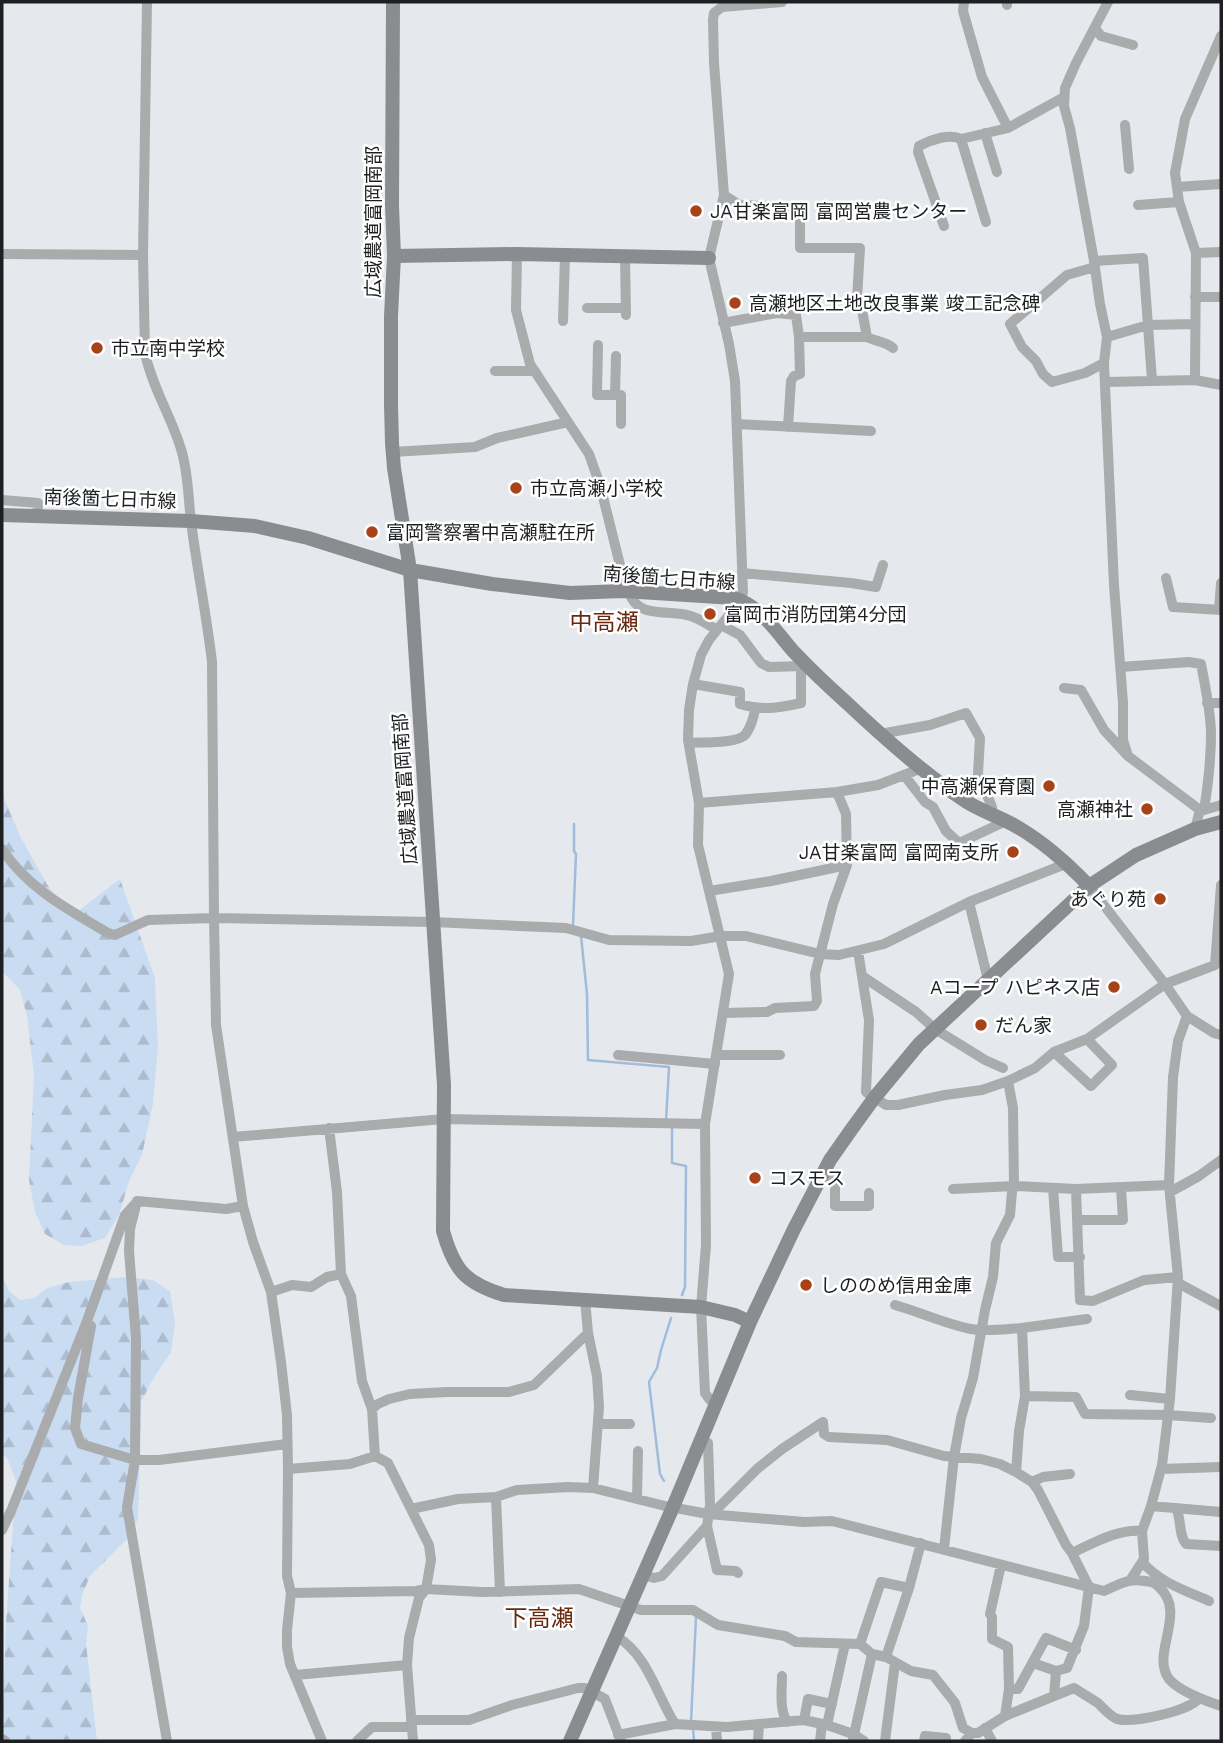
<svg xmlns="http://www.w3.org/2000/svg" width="1223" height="1743" viewBox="0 0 1223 1743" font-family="'Work Sans','Noto Sans JP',sans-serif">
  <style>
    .forest { fill: url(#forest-firs) }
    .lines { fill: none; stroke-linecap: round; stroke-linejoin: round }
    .stream { stroke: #a1bcda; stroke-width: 2.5 }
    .street { stroke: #a9abad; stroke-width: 10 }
    .secondary { stroke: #8a8c8f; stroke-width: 14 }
    .poi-dot { fill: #a84319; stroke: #fff; stroke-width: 2.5 }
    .labels { text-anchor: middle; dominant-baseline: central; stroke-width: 5; stroke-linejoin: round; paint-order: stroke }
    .poi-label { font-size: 19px; fill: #1d1f20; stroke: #fff; text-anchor: start }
    .street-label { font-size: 19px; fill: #1d1f20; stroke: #fff }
    .quarter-label { font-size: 23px; fill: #69280e; stroke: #fff }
  </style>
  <defs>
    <pattern id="forest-firs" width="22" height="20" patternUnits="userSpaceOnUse" patternTransform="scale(1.75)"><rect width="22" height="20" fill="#c9dcf1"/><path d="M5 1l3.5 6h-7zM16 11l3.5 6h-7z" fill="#acbcce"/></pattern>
  </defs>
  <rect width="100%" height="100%" fill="#e5e9ee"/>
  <!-- forest -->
  <path class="forest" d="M 2,794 L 21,838 L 48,886 L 73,915 L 120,879 L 155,978 L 158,1047 L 153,1104 L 142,1155 L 129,1181 L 119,1215 L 105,1238 L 81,1246 L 64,1245 L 45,1234 L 35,1212 L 29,1180 L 34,1075 L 27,1016 L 20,990 L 2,971 Z
    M 2,1276 L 9,1291 L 20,1300 L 34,1298 L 47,1288 L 69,1282 L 125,1277 L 153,1280 L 170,1291 L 175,1323 L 171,1352 L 153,1379 L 141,1402 L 138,1519 L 128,1538 L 90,1576 L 82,1595 L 80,1608 L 88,1626 L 86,1644 L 97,1741 L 2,1741 L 6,1623 L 16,1481 L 7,1458 L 2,1453 Z"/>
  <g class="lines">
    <!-- stream -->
    <path class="stream" d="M 573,925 L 576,854 L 574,851 L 574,824
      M 581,936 L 587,994 L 588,1060 L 669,1067 L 666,1121
      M 672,1128 L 672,1163 L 686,1166 L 685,1287 L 682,1295
      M 664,1481 L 660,1474 L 649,1382 L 657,1368 L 661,1350 L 671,1318
      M 691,1722 L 696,1617
      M 693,1728 L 694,1741"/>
    <!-- street -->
    <path class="street" d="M 147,2 L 143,255 L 145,353 C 152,387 171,416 181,449 C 189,474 188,502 192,529 C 198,574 207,618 212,662 L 214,918 L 216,1025 L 243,1206 L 253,1242 L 271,1292 L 281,1362 L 287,1415 L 288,1469 L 287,1576 L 291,1593 L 287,1630 L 287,1647 L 290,1664 L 322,1741
      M 964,2 L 963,11 L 982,77 L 1008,128
      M 1007,2 L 1007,5
      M 1108,2 L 1076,63 L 1065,88 L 1064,106 L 1070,128 L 1094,261 L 1100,304 L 1107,337 L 1104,363 L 1114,585 L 1123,703 L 1123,740 L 1128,756
      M 1095,28 L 1101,36 L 1133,45
      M 1221,36 L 1185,119 L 1175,173 L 1179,202 L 1196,253 L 1221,252
      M 1125,125 L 1129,169
      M 985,133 L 997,172
      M 961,139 L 1008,128 L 1064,97
      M 1177,187 L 1221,184
      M 724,195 L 739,205 L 795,207
      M 1138,205 L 1179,202
      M 800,221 L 800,248 L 860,248 L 857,299 L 862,310 L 867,337
      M 944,226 L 918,152 L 919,146 C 930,140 950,133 961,139 L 986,222
      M 2,254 L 143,255
      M 517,254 L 516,310 L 530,364 L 589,454 L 600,485 L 624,581 L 623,591
      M 625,256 L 626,315
      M 1094,261 L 1143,258 L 1152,380
      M 1095,267 L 1067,275 L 1010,324 L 1022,347 L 1036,361 L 1043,374 L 1052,382 L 1085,373 L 1104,363
      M 1195,297 L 1221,297
      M 587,308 L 626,308
      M 563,321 L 565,255
      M 723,323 L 777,313 L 796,315 L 799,337 L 800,374 L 794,376 L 791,381 L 788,427
      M 799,337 L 867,337 C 876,342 885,341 893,348
      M 1107,337 L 1148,325 L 1195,324
      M 598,345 L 597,395 L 621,395 L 621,424
      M 495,371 L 535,371
      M 1195,380 L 1196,253
      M 1106,382 L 1195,380 L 1221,385
      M 615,395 L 616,356
      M 737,424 L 871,431
      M 393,452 L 475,447 L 497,438 L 568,422
      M 2,500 L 38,503 L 37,517
      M 742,573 L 851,583 L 876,587 L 883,565
      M 1166,578 L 1173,607 L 1221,610
      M 629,592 C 637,618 664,610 687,615 C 698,617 707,624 717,630
      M 1219,610 L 1221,583
      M 721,625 L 740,635 L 761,663 L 769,667 L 804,666
      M 1121,667 L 1189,662 L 1201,664 C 1205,685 1211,713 1211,734 C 1211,759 1208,785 1204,810 L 1200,810
      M 693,684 L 740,692 L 740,704 C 762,711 778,708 801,703 L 801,666
      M 1064,688 L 1081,690 L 1104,730 L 1128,756 L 1200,810 L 1195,829
      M 1207,703 L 1221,703
      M 880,734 L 930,725 L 966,713 L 980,738 L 978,774 L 992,807 L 992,814
      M 689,743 C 702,742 736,744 745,735 C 750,729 754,717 755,709
      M 904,775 L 925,802 L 933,807 L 946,831 L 959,843 L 1006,821
      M 699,803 L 837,792 L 878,785 L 922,768
      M 1204,810 L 1221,805
      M 2,849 C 27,888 69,910 108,933 L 115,935 L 148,920 L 214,918 L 433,922 L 566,928 L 609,940 L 691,941 L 721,936 L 746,936 L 820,954 L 839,955 L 884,944 L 969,902 L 1068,863
      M 1089,886 L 1165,984 L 1187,1016 L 1214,1033 L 1221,1035
      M 709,891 L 771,881 L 847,865
      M 969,902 L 988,980
      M 858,951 L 869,1020 L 866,1092 L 886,1105 L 898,1105 L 945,1095 L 982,1090 L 1008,1081 L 1035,1068 L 1054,1052 L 1087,1039 L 1165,984 L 1215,965 L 1221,885
      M 862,976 L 916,1012 L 935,1029 L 985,1060 L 1003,1068
      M 724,1013 L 767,1012 L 775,1008 L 814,1006 L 817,1001 L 815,974 L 833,904 L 847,865 L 846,814 L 837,792
      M 1054,1052 L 1091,1086 L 1112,1065 L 1087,1039
      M 618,1055 L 715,1064
      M 716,1055 L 780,1055
      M 329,1128 L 337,1192 L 341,1274 L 351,1296 L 362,1381 L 372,1409 L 375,1456
      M 233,1137 L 444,1119 L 705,1124
      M 824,1171 L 835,1181 L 835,1206 L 869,1206 L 869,1193
      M 1053,1188 L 1058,1257 L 1080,1257
      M 953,1189 L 1014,1186 L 1076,1189 L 1169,1185
      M 1076,1189 L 1080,1300 L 1093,1301 L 1144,1280 L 1178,1277
      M 1170,1192 L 1199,1176 L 1221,1160
      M 137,1201 L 130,1229 L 129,1251 L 136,1338 L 135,1460 L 127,1507 L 167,1741
      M 137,1201 L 226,1209 L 243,1206
      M 1079,1220 L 1123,1220 L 1121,1188
      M 1178,1283 L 1221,1306
      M 271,1292 L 292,1285 L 311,1287 L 327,1277 L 341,1274
      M 585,1299 L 588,1333 L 597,1376 L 599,1407 L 593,1488
      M 895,1305 C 920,1312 945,1324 971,1329 C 987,1332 1005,1329 1022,1328
      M 87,1322 L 91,1326 L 78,1398 L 75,1428 L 81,1444 L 135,1460 L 159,1460 L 287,1444
      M 1130,1395 L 1170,1399
      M 1025,1396 L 1022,1328 L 1087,1319
      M 710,1400 L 705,1393 L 701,1307 L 706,1245 L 705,1124 L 729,974 L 698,845 L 699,803 L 688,740 L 689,710 L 693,684 L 701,655 L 709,640 L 741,600 L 743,592 L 735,381 L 729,344 L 709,258 L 724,195 L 714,63 L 713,20 L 714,13 L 722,7 L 782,2
      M 372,1409 L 378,1404 L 389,1399 L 410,1394 L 447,1392 L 509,1392 L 534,1385 L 588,1333
      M 598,1424 L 630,1424
      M 288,1469 L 350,1464 L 375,1456 L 388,1463 L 429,1545 L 431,1560 L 426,1589 L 419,1598 L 409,1638 L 407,1665 L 413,1741
      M 1161,1469 L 1221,1467
      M 1016,1472 L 1019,1431 L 1025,1396 L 1076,1397 L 1085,1414 L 1168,1415 L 1211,1418
      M 1032,1482 L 1043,1477 L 1070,1474
      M 496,1497 L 500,1592
      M 637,1499 L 638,1451
      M 1151,1506 L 1221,1512
      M 1176,1508 C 1182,1520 1178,1534 1186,1544 L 1221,1546
      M 411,1509 L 458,1499 L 496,1497 L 517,1490 L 568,1487 L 593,1488 L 665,1506 L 708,1514 L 804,1522 L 832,1521 L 1104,1591 C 1120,1584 1128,1578 1145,1581 C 1151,1582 1154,1582 1159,1587 C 1188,1613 1150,1653 1169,1679 C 1179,1691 1206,1701 1221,1706
      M 712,1514 L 757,1469 L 782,1449 L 823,1422
      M 707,1526 L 717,1570 L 736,1571 L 738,1573
      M 2,1530 L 11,1511 L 87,1321 L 125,1215 L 135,1204
      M 944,1549 L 954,1457 L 961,1418 L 973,1378 L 985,1310 L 993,1277 L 996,1243 L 1010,1215 L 1012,1192 L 1014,1186 L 1013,1108 L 1008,1081
      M 1072,1553 C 1094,1543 1117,1529 1142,1531
      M 1142,1562 C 1161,1583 1184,1590 1209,1601
      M 1001,1565 L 990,1614 L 992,1617 L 992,1639 L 1008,1647 L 1009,1689 L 1005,1716
      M 643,1575 L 654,1578 L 662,1576 L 707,1526 L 710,1505 L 708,1443
      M 1131,1579 L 1144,1559 L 1142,1531 L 1151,1506 L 1162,1465 L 1170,1399 L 1178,1277 L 1169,1185 L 1173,1077 L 1178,1041 L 1187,1016
      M 291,1593 L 416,1591 L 426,1589 L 482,1592 L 579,1589 L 641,1610 L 693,1610 L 718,1625 L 785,1636 L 796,1642 L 860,1644 L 872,1654 L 886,1657 L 911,1671 L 933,1675 L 955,1703 L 963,1728 L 972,1733 L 978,1733 L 1005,1716 L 1054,1696 L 1056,1671 L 1067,1668 L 1084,1626 L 1089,1587 L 1072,1553 L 1066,1545 L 1038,1490 L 1032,1482 L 1016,1472 L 1000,1464 L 981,1459 L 944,1456 L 887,1440 L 829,1437 L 824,1434 L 823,1422
      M 616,1636 C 648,1655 656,1694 675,1724
      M 860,1644 L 881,1582 L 909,1588
      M 886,1657 L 909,1588 L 921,1543
      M 1033,1663 L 1056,1671
      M 295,1675 L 407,1665
      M 782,1676 C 782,1692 779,1708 787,1722
      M 1009,1689 L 1018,1689 L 1046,1638 L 1076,1650
      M 1054,1696 L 1074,1688 C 1082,1693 1090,1698 1098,1703 C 1103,1708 1108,1714 1115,1718 C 1128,1725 1189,1711 1198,1699
      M 411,1720 L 469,1720 L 512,1705 L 578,1688 L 585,1688 L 605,1699 L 621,1741
      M 804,1720 L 808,1699 L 832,1704
      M 827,1725 L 845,1644
      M 716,1727 L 717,1741
      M 985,1728 L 992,1741
      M 618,1735 L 675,1724 L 727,1727 L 804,1720 L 827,1725 L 853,1734 L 864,1741
      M 2,1739 L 5,1741
      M 853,1739 L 872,1654
      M 357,1741 L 372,1727 L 412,1727
      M 758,1741 L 759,1724
      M 820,1741 L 822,1724
      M 885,1741 L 895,1663
      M 924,1741 L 925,1736 L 946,1738
      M 965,1741 L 972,1733"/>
    <!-- secondary -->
    <path class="secondary" d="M 393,2 L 392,205 L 394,256 L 391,316 L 391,404 L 392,443 L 394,468 L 410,570 L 440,1025 L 444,1085 L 443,1231 C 454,1270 465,1283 504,1295 L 701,1307 L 735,1315 L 750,1322
      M 394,256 L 517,254 L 709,258
      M 2,515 L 191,521 L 255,526 L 308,538 L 410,570 L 492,584 L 570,593 L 623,591 L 734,598 C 761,607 775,630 793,651 C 810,669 828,686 847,703 C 883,737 925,775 967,802 C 983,812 1003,818 1019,828 C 1046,844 1068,864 1089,886
      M 570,1741 L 673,1507 L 750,1322 L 794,1229 L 830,1160 L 851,1130 L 875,1097 L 919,1044 L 1089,886 L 1136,855 L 1195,829 L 1221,822"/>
  </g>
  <!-- markers -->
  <g class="poi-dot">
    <circle cx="696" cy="211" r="7"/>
    <circle cx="735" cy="303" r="7"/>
    <circle cx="97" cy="348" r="7"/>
    <circle cx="516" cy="488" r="7"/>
    <circle cx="372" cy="532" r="7"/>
    <circle cx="710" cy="614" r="7"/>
    <circle cx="1049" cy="786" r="7"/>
    <circle cx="1147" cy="809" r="7"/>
    <circle cx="1013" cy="852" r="7"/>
    <circle cx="1160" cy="899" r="7"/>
    <circle cx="1114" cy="987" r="7"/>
    <circle cx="981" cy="1025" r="7"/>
    <circle cx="755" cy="1178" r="7"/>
    <circle cx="806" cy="1285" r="7"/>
  </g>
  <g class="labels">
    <!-- poi labels -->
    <g class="poi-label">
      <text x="710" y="211">JA甘楽富岡 富岡営農センター</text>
      <text x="749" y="303">高瀬地区土地改良事業 竣工記念碑</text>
      <text x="111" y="348">市立南中学校</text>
      <text x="530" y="488">市立高瀬小学校</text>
      <text x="386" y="532">富岡警察署中高瀬駐在所</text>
      <text x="724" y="614">富岡市消防団第4分団</text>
      <text x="1035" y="786" text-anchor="end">中高瀬保育園</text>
      <text x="1133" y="809" text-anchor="end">高瀬神社</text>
      <text x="999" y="852" text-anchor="end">JA甘楽富岡 富岡南支所</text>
      <text x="1146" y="899" text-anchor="end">あぐり苑</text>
      <text x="1100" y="987" text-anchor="end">Aコープ ハピネス店</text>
      <text x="995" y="1025">だん家</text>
      <text x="769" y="1178">コスモス</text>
      <text x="820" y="1285">しののめ信用金庫</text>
    </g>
    <!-- street labels -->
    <g class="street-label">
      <text transform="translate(373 222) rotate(-90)">広域農道富岡南部</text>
      <text transform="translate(110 499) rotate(2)">南後箇七日市線</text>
      <text transform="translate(669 578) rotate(4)">南後箇七日市線</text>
      <text transform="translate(405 789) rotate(-94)">広域農道富岡南部</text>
    </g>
    <!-- quarter labels -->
    <g class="quarter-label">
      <text x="604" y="622">中高瀬</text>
      <text x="539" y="1618">下高瀬</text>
    </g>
  </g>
  <!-- border -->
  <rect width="1223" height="1743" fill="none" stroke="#1d1f20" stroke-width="7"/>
</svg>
